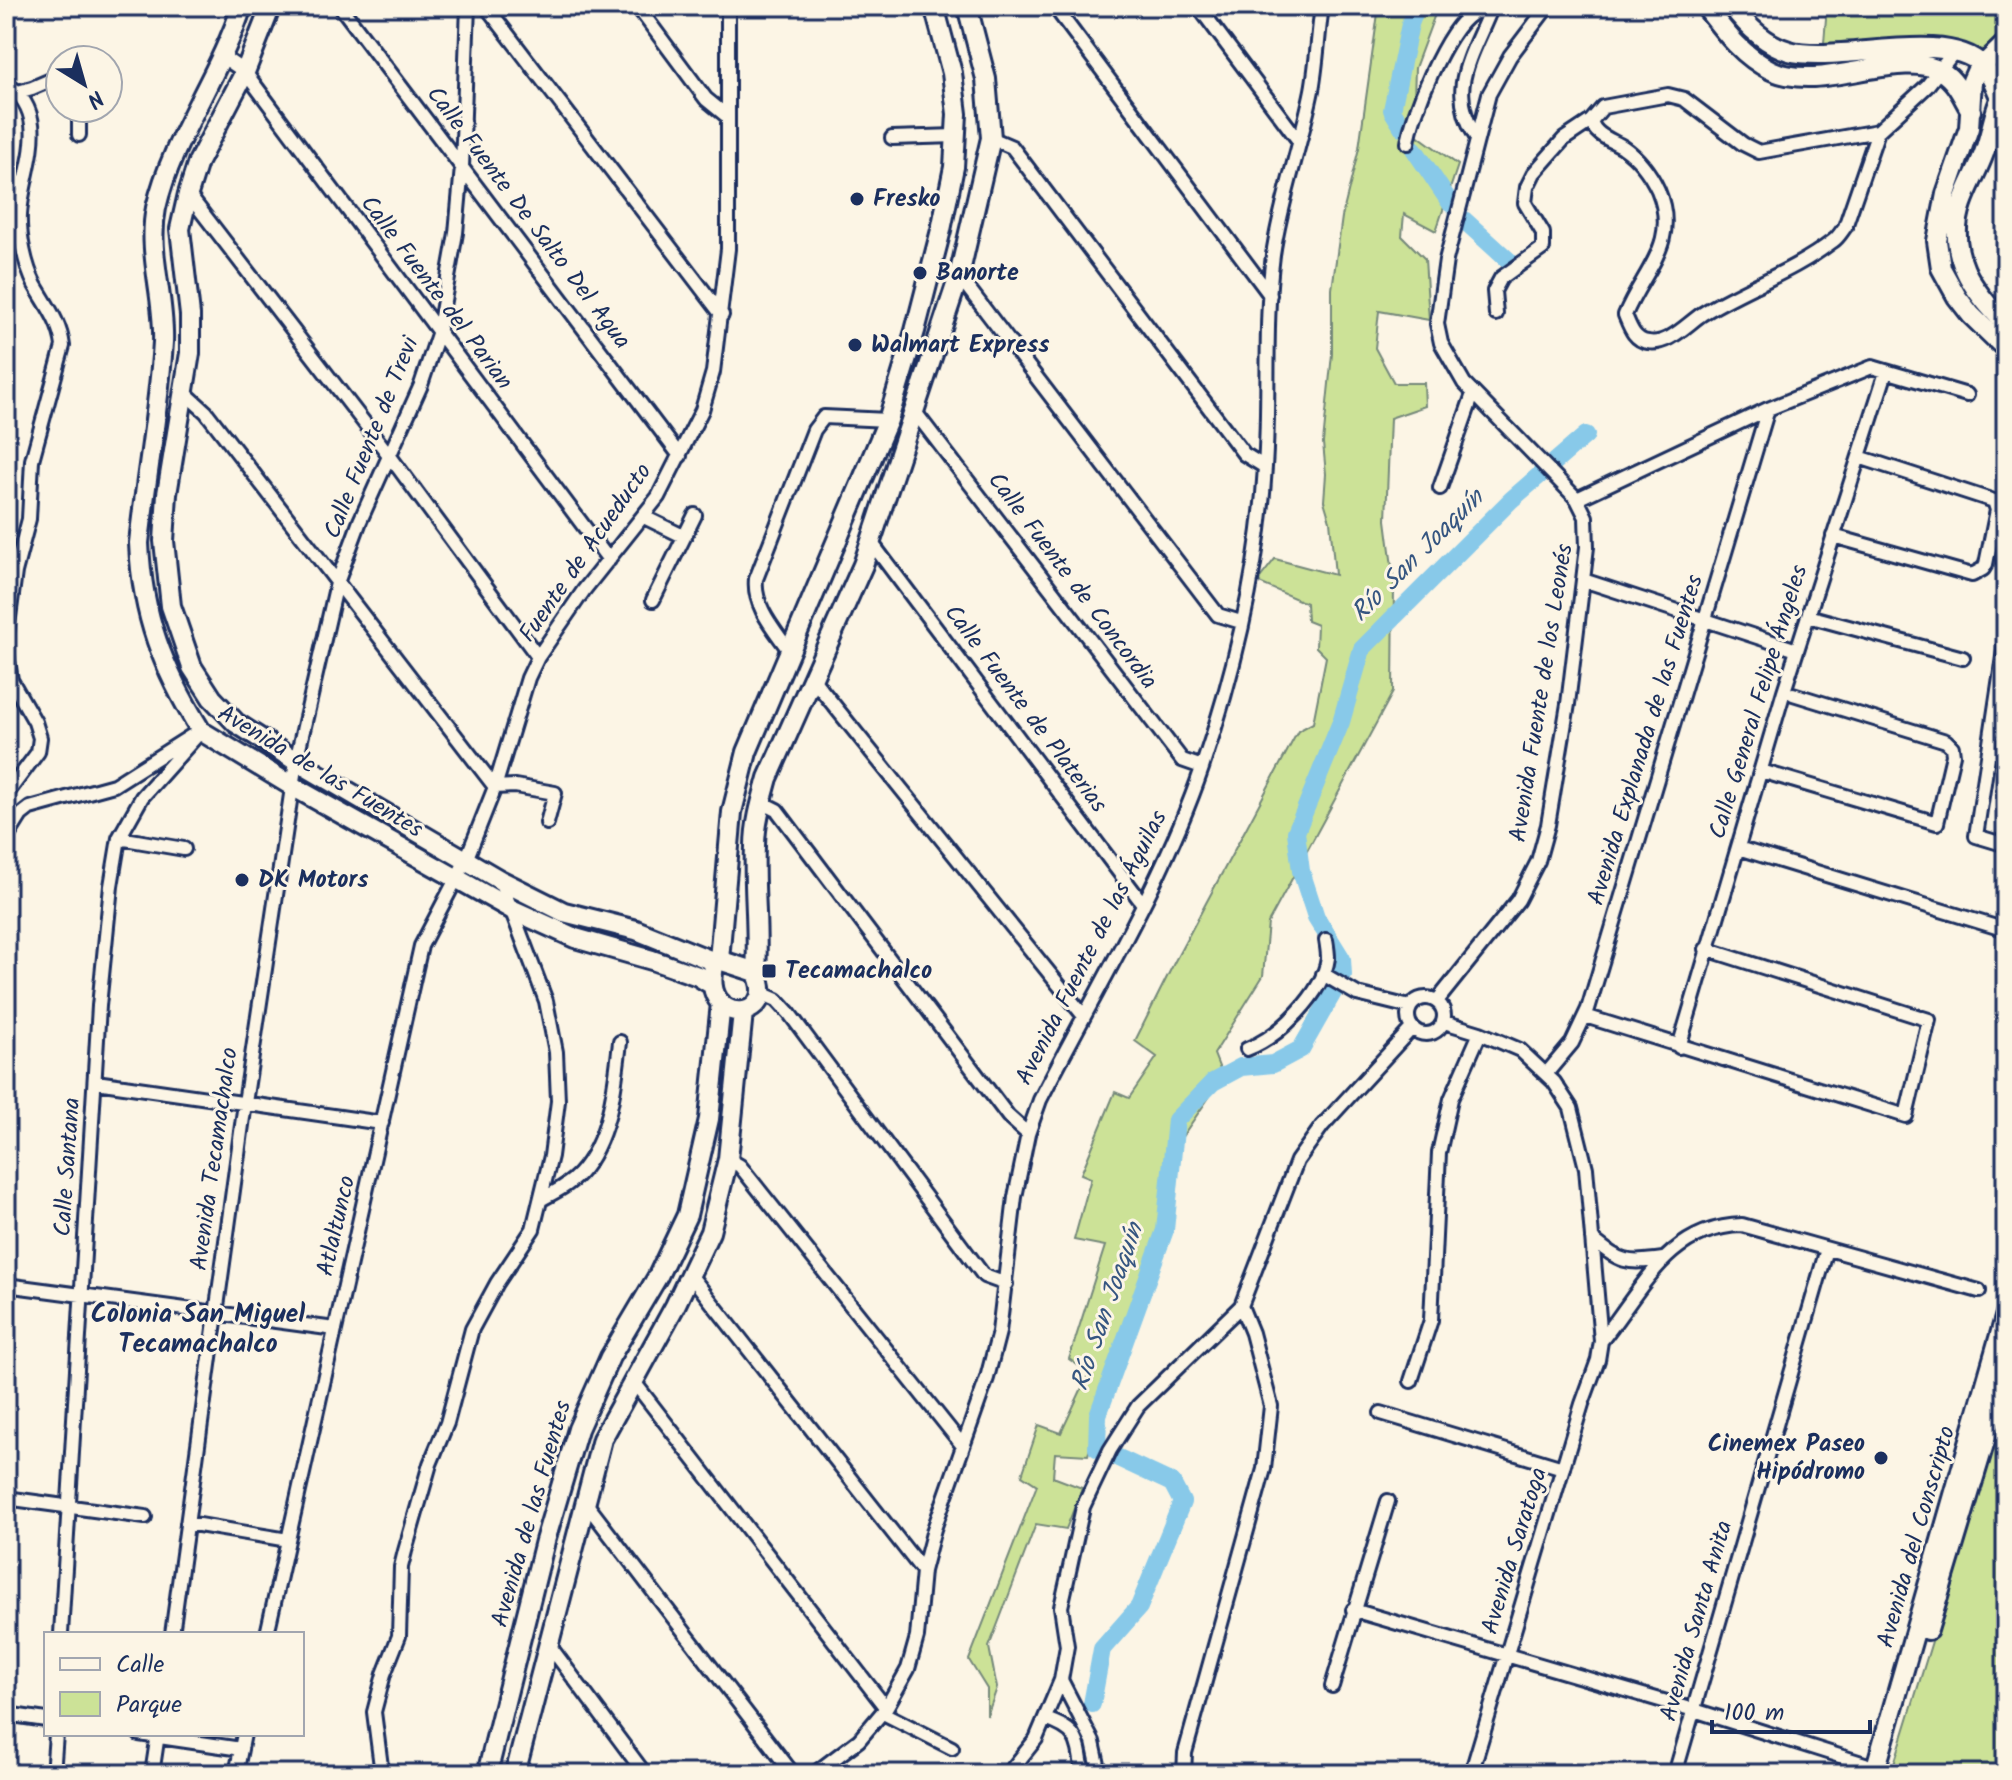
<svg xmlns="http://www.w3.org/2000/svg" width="2012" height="1780" viewBox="0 0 2012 1780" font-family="Kalam,sans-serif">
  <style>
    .green { fill: #cce297; stroke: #74887a; stroke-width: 2 }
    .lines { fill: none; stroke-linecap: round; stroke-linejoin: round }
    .river { stroke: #88c9e9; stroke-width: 18 }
    .minor-casing { stroke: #1b2f5e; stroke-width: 18 }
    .secondary-casing { stroke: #1b2f5e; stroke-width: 24 }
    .minor { stroke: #fcf5e5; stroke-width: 12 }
    .secondary { stroke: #fcf5e5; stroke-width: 18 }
    .poi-dot { fill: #1b2f5e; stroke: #fcf5e5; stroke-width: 3 }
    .labels { text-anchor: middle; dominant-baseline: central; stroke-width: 6; stroke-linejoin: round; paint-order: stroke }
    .poi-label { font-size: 24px; font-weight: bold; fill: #1b2f5e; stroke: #fcf5e5; text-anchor: start }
    .street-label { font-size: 24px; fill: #1b2f5e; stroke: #fcf5e5 }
    .water-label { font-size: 26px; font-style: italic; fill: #365681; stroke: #fcf5e5 }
    .neighbourhood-label { font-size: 26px; font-weight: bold; fill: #1b2f5e; stroke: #fcf5e5 }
  </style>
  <rect width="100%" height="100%" fill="#fcf5e5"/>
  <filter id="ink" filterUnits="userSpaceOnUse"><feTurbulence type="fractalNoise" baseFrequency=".0125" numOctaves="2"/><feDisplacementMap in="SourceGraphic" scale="16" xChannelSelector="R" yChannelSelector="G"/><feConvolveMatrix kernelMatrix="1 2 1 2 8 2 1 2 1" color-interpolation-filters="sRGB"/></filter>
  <g filter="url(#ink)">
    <!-- green -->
    <path class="green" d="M 1379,6 L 1438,6 L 1415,68 L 1413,132 L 1458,165 L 1436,231 L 1404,214 L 1402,236 L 1425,259 L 1429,320 L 1379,311 L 1375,348 L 1394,383 L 1424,383 L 1425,406 L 1390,418 L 1386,520 L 1394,582 L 1393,692 L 1268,923 L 1263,976 L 1214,1054 L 1223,1077 L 1175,1147 L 1167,1232 L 1108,1382 L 1088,1455 L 1055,1453 L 1053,1477 L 1082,1488 L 1066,1529 L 1036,1524 L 989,1647 L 997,1688 L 987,1716 L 987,1689 L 969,1660 L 1037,1485 L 1022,1475 L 1039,1425 L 1061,1433 L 1089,1373 L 1069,1359 L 1105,1246 L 1074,1240 L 1091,1178 L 1081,1174 L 1115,1092 L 1129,1098 L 1157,1057 L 1135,1041 L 1175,961 L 1298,731 L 1313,723 L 1326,657 L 1316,647 L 1317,625 L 1307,621 L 1306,603 L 1257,582 L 1275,559 L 1335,575 L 1330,521 L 1324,501 L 1326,474 L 1323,443 L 1332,354 L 1332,289 L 1342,217 L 1359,148 Z
      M 1827,6 L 2006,6 L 2006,43 L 1982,64 L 1971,54 L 1823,55 Z
      M 2006,1402 L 2006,1774 L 1891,1774 Z"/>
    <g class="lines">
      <!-- river -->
      <path class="river" d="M 1403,128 L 1392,110 L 1410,24 L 1417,6
        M 1414,149 L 1451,204
        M 1464,220 L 1509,261
        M 1092,1704 L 1102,1649 L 1139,1607 L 1182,1502 L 1172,1483 L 1097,1448 L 1098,1415 L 1165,1230 L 1176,1120 L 1213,1082 L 1241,1067 L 1273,1064 L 1301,1049 L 1343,975 L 1342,959 L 1316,917 L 1301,871 L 1296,832 L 1341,722 L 1362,649 L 1511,500 L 1586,435"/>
      <defs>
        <path id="minor" d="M 340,6 L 680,456
          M 486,6 L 722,315
          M 637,6 L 706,99 L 728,117
          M 1054,6 L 1270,295
          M 1198,6 L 1299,141
          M 223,57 L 245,72 L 609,560
          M 6,83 C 54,117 23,167 20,214 C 19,236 25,265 35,285 C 47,306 60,322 63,346 L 32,460 L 29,519 L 15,572 L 6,640
          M 18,92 L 32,88 L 60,76
          M 1591,121 C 1595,136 1612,140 1623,147 C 1639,158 1650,173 1658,190 C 1680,243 1644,269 1625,315 C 1630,327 1634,340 1648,342 C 1668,346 1687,324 1702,314 C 1744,288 1793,272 1833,241 C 1838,238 1841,232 1845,227 L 1878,131
          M 79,135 L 79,108
          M 1476,137 C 1445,88 1473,55 1492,6
          M 892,138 L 956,136
          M 991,138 L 1012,147 L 1244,454 L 1265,467
          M 1408,143 C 1412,113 1446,30 1471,14 C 1476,11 1484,12 1490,11
          M 6,184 L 25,182
          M 188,194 L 389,455 L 538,657
          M 959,276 L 1218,615 L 1241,622
          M 1496,314 L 1494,291 L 1501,278 L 1543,248 L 1543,233 L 1525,203 L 1527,187 L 1534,173 L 1564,139 L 1591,121 L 1603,107 L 1668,95 L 1684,99 L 1743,144 L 1759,152 L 1878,131 L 1927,86 L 1954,52
          M 184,392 L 206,412 L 495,787 L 515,786 L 555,793 L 547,823
          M 915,412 L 1182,760 L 1202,767
          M 1440,488 L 1473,394
          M 1577,499 L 1768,409 L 1872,367 L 1967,395
          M 644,517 L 683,536
          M 1833,536 L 1972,575 L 1983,569 L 1986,564 L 1997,510 L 1994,501 L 1859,457
          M 871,542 L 1143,904
          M 1583,580 L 1797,650
          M 653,600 L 695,515
          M 1808,616 L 1963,658
          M 2006,637 L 1976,836 L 2006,845
          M 6,648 L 11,680 L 35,722 L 40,738 L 38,752 L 6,795
          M 790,652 C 775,630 753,607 756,579 L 814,430 L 824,417 L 888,420
          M 812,678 L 1083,1015
          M 1989,750 L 2006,754
          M 1761,771 L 1937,823 L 1953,755 L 1952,747 L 1946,741 L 1793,694
          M 761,802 L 777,810 L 1008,1116 L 1028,1134
          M 119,838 L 184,849
          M 6,839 L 21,815 L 30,808 L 114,785 L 191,736
          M 1738,848 L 2006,930
          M 1323,974 L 1357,994 L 1410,1007
          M 761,993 L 777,1000 L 789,1013 L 984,1276 L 1006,1284
          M1408 1016a18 18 0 1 1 36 0a18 18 0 1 1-36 0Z
          M 1437,1001 L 1518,900 L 1538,861 L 1548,825 L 1568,704 L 1587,547 L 1586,517 L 1577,499 L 1464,383 L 1441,343 L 1437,324 L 1446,260 L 1489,94 L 1510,56 L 1548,6
          M 1585,1016 L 1906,1116 L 1929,1020 L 1706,949
          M 1444,1022 L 1480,1033 L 1520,1050 L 1554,1082 L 1571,1108 L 1586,1168 L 1601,1341 L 1598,1360 L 1582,1404 L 1471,1774
          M 1679,1047 L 1784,691 L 1886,372
          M 1247,1049 C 1279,1037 1323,994 1328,958 C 1328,953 1327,946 1326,940
          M 1546,1074 L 1572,1043 L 1588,1009 L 1768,409
          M 96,1082 L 382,1123
          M 728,1159 L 740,1166 L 963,1446
          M 542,1199 C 555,1192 569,1185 579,1174 C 610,1140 615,1086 620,1042
          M 1592,1239 C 1622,1263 1625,1264 1663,1259
          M 691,1276 L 923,1571
          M 6,1285 L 335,1329
          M 1601,1341 C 1642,1290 1668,1227 1742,1225 L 1979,1291
          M 1411,1381 L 1431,1320 L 1439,1153 L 1451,1099 L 1480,1033
          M 634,1382 L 886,1708
          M 1381,1413 L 1563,1468
          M 6,1498 L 145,1517
          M 585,1502 L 793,1774
          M 187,1523 L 288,1540
          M 1353,1610 L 1694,1710 L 1865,1764
          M 61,1634 L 99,1006 L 111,886 L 119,838 L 142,797 L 201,731
          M 172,1634 L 245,1103 L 296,761 L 337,583 L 360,521 L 421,385 L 438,334 L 456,233 L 462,167 L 468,6
          M 267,1634 L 421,946 L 466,860 L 495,787 L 528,678 L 538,657 L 584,590 L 658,497 L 702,410 L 713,372 L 728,249 L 728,6
          M 549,1645 L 645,1774
          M 1061,1680 L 1093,1742 L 1100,1774
          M 1332,1686 L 1388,1501
          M 883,1713 L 952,1748
          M 6,1714 L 46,1720
          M 1045,1719 C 1079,1730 1078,1740 1083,1774
          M 139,1734 L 241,1749
          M 53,1774 L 56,1734
          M 152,1774 L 158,1734
          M 236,1774 L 244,1734
          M 382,1774 L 374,1712 L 384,1674 L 399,1636 L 401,1567 L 405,1551 L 430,1464 L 447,1423 L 472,1329 L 497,1283 L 533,1229 L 551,1156 L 558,1101 L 556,1052 L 546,1001 L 500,880
          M 814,1774 L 859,1740 L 886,1708 L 908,1669 L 917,1637 L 923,1571 L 934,1529 L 987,1378 L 999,1332 L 1015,1197 L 1028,1134 L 1040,1100 C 1095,991 1162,885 1202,768 C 1234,673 1259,568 1265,467 C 1270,397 1264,325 1273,255 C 1281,199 1301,145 1312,90 C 1317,63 1318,34 1322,6
          M 1008,1774 L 1036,1739 L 1061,1680 L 1067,1646 L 1061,1607 L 1070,1567 L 1083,1507 L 1110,1450 L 1138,1406 L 1241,1306 L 1297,1161 L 1322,1126 L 1412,1028
          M 1184,1774 L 1185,1753 L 1264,1469 L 1271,1406 L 1252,1333 L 1241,1306
          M 1675,1774 L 1827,1249"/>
        <path id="secondary" d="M 242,6 C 220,75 172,138 156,208 C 147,252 165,298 163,342 C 159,408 146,477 139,543 C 142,616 163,669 201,731 L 292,786 L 511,909 L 575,938 L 652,960 L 698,976 L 711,984
          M 271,6 L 245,72 L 198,162 L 188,194 L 180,229 L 190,315 L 190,353 L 167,494 L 164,541 L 171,606 L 192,667 L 212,698 L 236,723 L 296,761 L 500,880 L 564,912 L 636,930 L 715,962
          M 1705,6 C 1724,31 1742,56 1771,70 C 1821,94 1902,47 1942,72 C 1956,80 1963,98 1971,111
          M 1732,6 C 1746,25 1765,44 1789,51 C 1839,64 1944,28 1982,65 C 1991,73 1995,86 2000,97
          M 2006,43 L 1976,72 L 1972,81 L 1969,128 L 1946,194 L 1937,241 L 1941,268 L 1957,297 L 1971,315 L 2006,349
          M 2006,88 C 1994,107 1992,132 1984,153 C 1978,170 1968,186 1962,204 C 1945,252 1972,291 2006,324
          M 719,960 L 732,812 L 747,752 L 888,420 L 915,331 L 941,230 L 954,167 L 957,114 L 952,73 L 934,6
          M 719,960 L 756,972 C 782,1023 697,1029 715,962 Z
          M 756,972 C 759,930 753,888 755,846 C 755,823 762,800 768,778 L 863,565 L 959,276 L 991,138 L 986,79 L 967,6
          M 1928,1630 L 2006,1371
          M 487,1774 L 545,1541 L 578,1429 L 610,1357 L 658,1276 L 687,1215 L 709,1119 L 721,1003
          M 515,1774 L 602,1439 L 675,1306 L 710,1232 L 728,1159 L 743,1012
          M 1874,1774 L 2006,1314"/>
      </defs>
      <!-- minor casing -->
      <use href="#minor" class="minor-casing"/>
      <!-- secondary casing -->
      <use href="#secondary" class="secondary-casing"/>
      <!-- minor -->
      <use href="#minor" class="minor"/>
      <!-- secondary -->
      <use href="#secondary" class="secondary"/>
    </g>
  </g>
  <!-- markers -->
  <g class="poi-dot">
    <circle cx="857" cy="199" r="8"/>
    <circle cx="920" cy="273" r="8"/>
    <circle cx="855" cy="345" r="8"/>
    <circle cx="242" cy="880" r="8"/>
    <rect x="761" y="963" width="16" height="16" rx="4"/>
    <circle cx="1881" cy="1458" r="8"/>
  </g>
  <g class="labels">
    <!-- poi labels -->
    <g class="poi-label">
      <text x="873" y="199">Fresko</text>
      <text x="936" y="273">Banorte</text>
      <text x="871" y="345">Walmart Express</text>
      <text x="258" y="880">DK Motors</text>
      <text x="785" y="971">Tecamachalco</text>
      <text x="1865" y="1444" text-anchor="end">Cinemex Paseo<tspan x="1865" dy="28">Hipódromo</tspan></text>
    </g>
    <!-- street labels -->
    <g class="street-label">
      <text transform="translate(528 218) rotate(53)">Calle Fuente De Salto Del Agua</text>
      <text transform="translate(436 293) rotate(53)">Calle Fuente del Parian</text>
      <text transform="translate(372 438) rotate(-68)">Calle Fuente de Trevi</text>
      <text transform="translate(586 553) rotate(-55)">Fuente de Acueducto</text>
      <text transform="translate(1072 581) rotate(53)">Calle Fuente de Concordia</text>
      <text transform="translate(1542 693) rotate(-81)">Avenida Fuente de los Leonés</text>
      <text transform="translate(1759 702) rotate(-73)">Calle General Felipe Ángeles</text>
      <text transform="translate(1025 709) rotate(53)">Calle Fuente de Platerias</text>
      <text transform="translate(1646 740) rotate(-73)">Avenida Explanada de las Fuentes</text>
      <text transform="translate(320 772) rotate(31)">Avenida de las Fuentes</text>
      <text transform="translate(1092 948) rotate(-63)">Avenida Fuente de las Águilas</text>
      <text transform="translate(215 1159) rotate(-82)">Avenida Tecamachalco</text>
      <text transform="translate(68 1167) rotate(-86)">Calle Santana</text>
      <text transform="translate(337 1226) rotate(-77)">Atlaltunco</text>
      <text transform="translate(532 1514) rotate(-74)">Avenida de las Fuentes</text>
      <text transform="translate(1917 1537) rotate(-74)">Avenida del Conscripto</text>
      <text transform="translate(1515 1551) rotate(-73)">Avenida Saratoga</text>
      <text transform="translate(1697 1621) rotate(-74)">Avenida Santa Anita</text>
    </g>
    <!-- water labels -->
    <g class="water-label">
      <text transform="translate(1418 556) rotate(-45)">Río San Joaquín</text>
      <text transform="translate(1108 1307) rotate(-71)">Río San Joaquín</text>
    </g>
    <!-- neighbourhood labels -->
    <g class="neighbourhood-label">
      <text x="198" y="1315">Colonia San Miguel<tspan x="198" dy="30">Tecamachalco</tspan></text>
    </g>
  </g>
  <!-- margin -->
  <rect width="2012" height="1780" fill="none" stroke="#fcf5e5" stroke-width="32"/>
  <rect x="16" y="16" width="1980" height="1748" fill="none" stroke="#1b2f5e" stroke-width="3" filter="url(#ink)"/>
  <!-- legend -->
  <rect x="44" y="1632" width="260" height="104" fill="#fcf5e5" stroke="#a2a6af" stroke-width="2"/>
  <rect x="60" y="1658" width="40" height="12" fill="#fcf5e5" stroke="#a2a6af" stroke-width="2"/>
  <text x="116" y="1672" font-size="24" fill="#1b2f5e">Calle</text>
  <rect x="60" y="1692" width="40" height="24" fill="#cce297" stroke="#a2a6af" stroke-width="2"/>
  <text x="116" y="1712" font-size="24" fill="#1b2f5e">Parque</text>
  <!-- north arrow -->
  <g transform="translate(84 84) rotate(143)"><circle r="38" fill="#fcf5e5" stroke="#a2a6af" stroke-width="2"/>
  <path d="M0-6L14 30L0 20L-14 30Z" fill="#1b2f5e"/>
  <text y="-12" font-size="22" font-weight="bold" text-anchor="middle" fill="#1b2f5e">N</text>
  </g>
  <!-- scale -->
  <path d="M1712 1720v12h158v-12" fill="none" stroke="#1b2f5e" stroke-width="4"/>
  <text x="1724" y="1720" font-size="24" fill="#1b2f5e" stroke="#fcf5e5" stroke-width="6" paint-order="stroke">100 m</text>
</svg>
